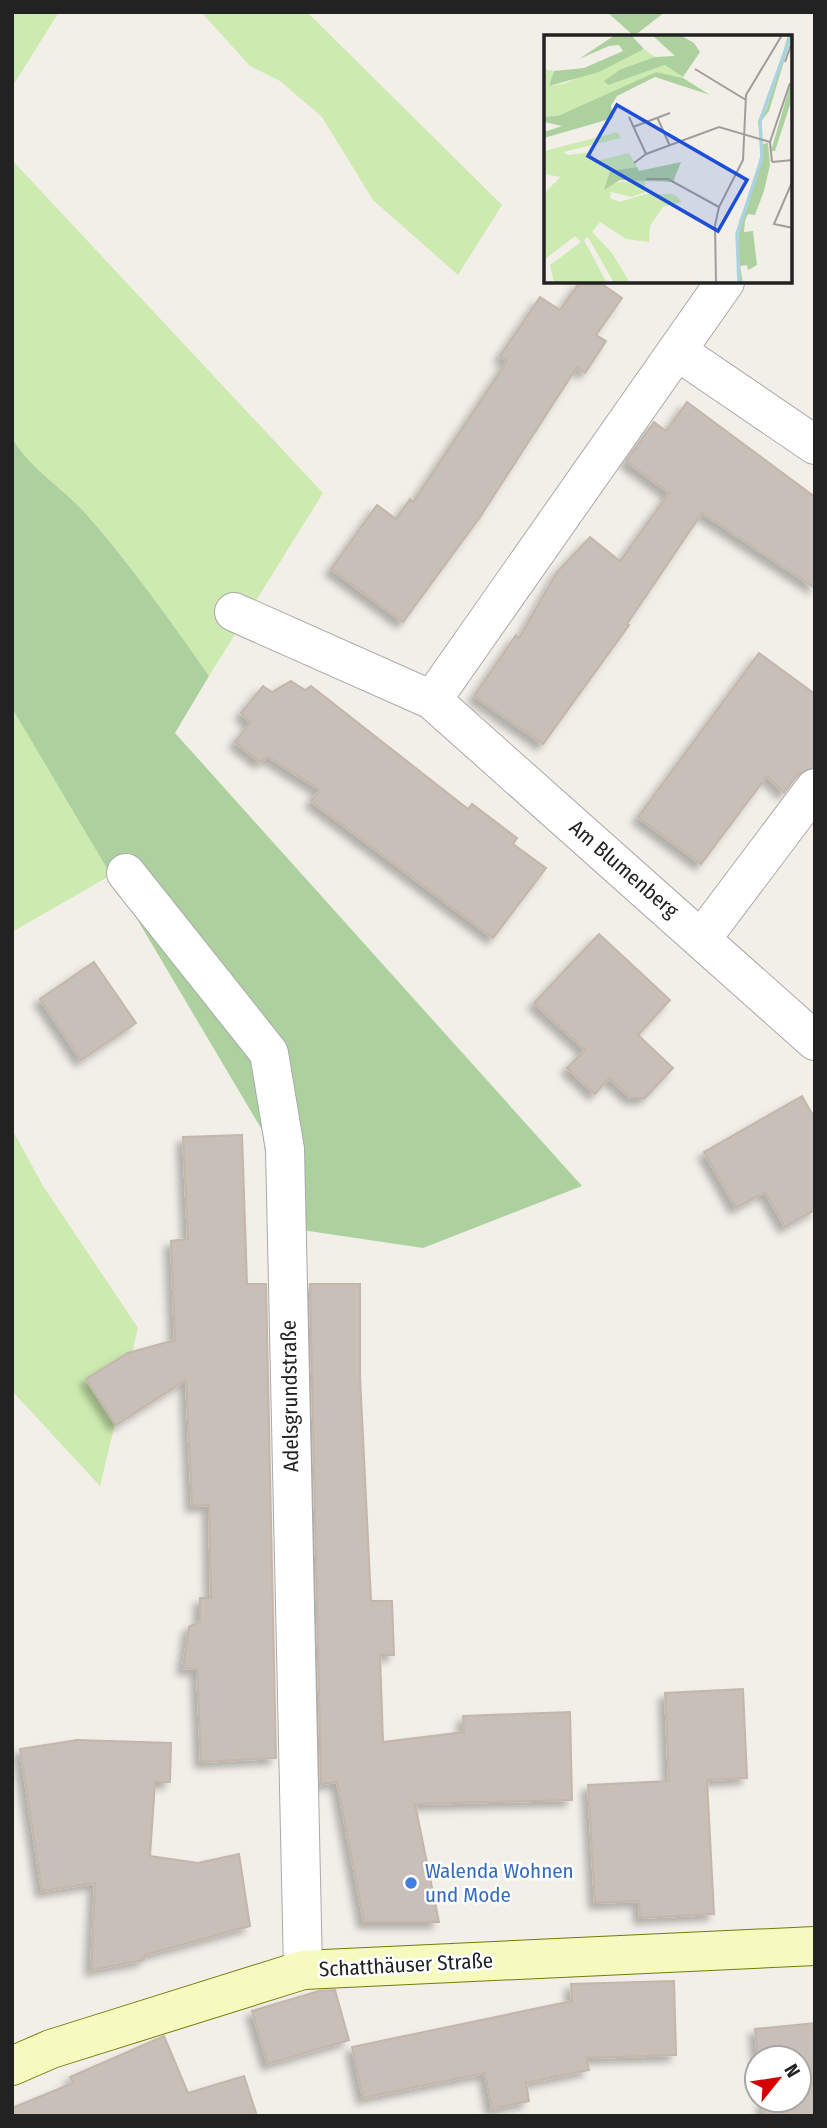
<svg xmlns="http://www.w3.org/2000/svg" width="827" height="2128" viewBox="0 0 827 2128" font-family="'Fira Sans Condensed',sans-serif">
  <style>
    .grass { fill: #cdebb0 }
    .forest { fill: #add19e }
    .building { fill: #c7bfb8; stroke: #c4b6ab; stroke-width: 2; filter: url(#shadow) }
    .lines { fill: none; stroke-linecap: round; stroke-linejoin: round }
    .minor-casing { stroke: #a9a9a9; stroke-width: 40 }
    .secondary-casing { stroke: #707d05; stroke-width: 40 }
    .minor { stroke: #fff; stroke-width: 38 }
    .secondary { stroke: #f7fabf; stroke-width: 38 }
    .shop-dot { fill: #3f7fe0; stroke: #fff; stroke-width: 2.5 }
    .labels { text-anchor: middle; dominant-baseline: central; stroke-width: 5; stroke-linejoin: round; paint-order: stroke }
    .street-label { font-size: 21px; fill: #222; stroke: #fff }
    .shop-label { font-size: 21px; fill: #366cbe; stroke: #fff; text-anchor: start }
    .inset-river { fill: none; stroke: #aad3df; stroke-width: 3.5 }
    .inset-road { fill: none; stroke: #9f9d99; stroke-width: 2 }
    .view { fill: #1d4ed8; fill-opacity: 0.15; stroke: #1d4ed8; stroke-width: 3.5 }
    .inset-edge { fill: none; stroke: #222; stroke-width: 3.5 }
  </style>
  <defs>
    <filter id="shadow"><feDropShadow dx="-6" dy="6" stdDeviation="3.5" flood-color="#0004"/></filter>
  </defs>
  <rect width="100%" height="100%" fill="#f2efe9"/>
  <!-- grass -->
  <path class="grass" d="M 12,12 L 59,12 L 12,87 Z
    M 201,12 L 307,12 L 502,205 L 458,275 L 373,200 L 322,117 L 280,81 L 250,66 Z
    M 12,160 L 323,493 L 209,676 C 170,620 131,565 86,514 C 62,487 31,470 12,438 Z
    M 12,708 L 113,874 L 12,932 Z
    M 12,1129 L 43,1186 L 138,1328 L 100,1486 L 12,1391 Z"/>
  <!-- forest -->
  <path class="forest" d="M 607,12 L 665,12 L 634,36 Z
    M 12,438 C 31,470 62,487 86,514 C 131,565 170,620 209,676 L 175,733 L 582,1186 L 423,1248 L 275,1226 L 262,1130 L 12,708 Z"/>
  <!-- building -->
  <path class="building" d="M 580,282 L 599,282 L 622,298 L 596,335 L 606,341 L 585,373 L 577,367 L 480,517 L 403,622 L 331,569 L 377,505 L 396,519 L 410,499 L 413,502 L 507,361 L 500,356 L 540,297 L 560,310 Z
    M 687,402 L 815,497 L 815,588 L 702,513 L 627,624 L 629,625 L 543,744 L 474,696 L 516,635 L 519,638 L 557,572 L 590,537 L 620,561 L 669,493 L 626,461 L 654,422 L 666,431 Z
    M 759,653 L 815,694 L 815,767 L 798,774 L 784,793 L 767,776 L 701,864 L 638,817 Z
    M 291,681 L 305,690 L 311,686 L 468,809 L 472,804 L 517,838 L 513,844 L 546,868 L 493,938 L 311,801 L 320,790 L 268,757 L 260,762 L 235,742 L 250,723 L 241,713 L 263,686 L 272,692 Z
    M 599,934 L 670,1000 L 638,1035 L 673,1068 L 645,1098 L 631,1098 L 609,1078 L 595,1094 L 567,1068 L 585,1050 L 534,1003 Z
    M 94,962 L 136,1023 L 81,1060 L 40,999 Z
    M 802,1096 L 815,1119 L 815,1210 L 785,1227 L 765,1192 L 736,1208 L 704,1152 Z
    M 242,1135 L 247,1284 L 266,1284 L 276,1758 L 201,1762 L 197,1669 L 183,1668 L 189,1627 L 200,1621 L 200,1598 L 211,1598 L 209,1505 L 192,1506 L 186,1380 L 116,1425 L 86,1379 L 128,1353 L 175,1340 L 171,1241 L 188,1239 L 183,1137 Z
    M 310,1284 L 360,1284 L 360,1376 L 371,1601 L 392,1601 L 394,1655 L 380,1655 L 383,1742 L 464,1732 L 463,1716 L 570,1712 L 572,1800 L 415,1804 L 439,1922 L 364,1922 L 337,1782 L 321,1784 Z
    M 743,1689 L 747,1778 L 707,1780 L 714,1914 L 640,1918 L 639,1901 L 595,1903 L 588,1785 L 669,1781 L 665,1693 Z
    M 77,1740 L 171,1743 L 170,1782 L 155,1782 L 150,1856 L 198,1863 L 239,1854 L 250,1926 L 145,1955 L 144,1960 L 91,1970 L 95,1883 L 42,1891 L 20,1749 Z
    M 674,1981 L 676,2055 L 586,2058 L 589,2070 L 526,2083 L 529,2101 L 492,2109 L 485,2073 L 363,2098 L 352,2047 L 572,2001 L 571,1984 Z
    M 335,1990 L 349,2040 L 268,2064 L 252,2011 L 319,1991 Z
    M 815,2023 L 815,2116 L 764,2116 L 763,2100 L 799,2100 L 799,2058 L 758,2058 L 755,2029 Z
    M 164,2036 L 188,2093 L 244,2076 L 257,2116 L 12,2116 L 12,2108 L 73,2083 L 70,2077 Z"/>
  <g class="lines">
    <defs>
      <path id="minor" d="M 677,351 L 815,445
        M 234,612 L 432,700 L 725,282
        M 432,700 L 815,1041
        M 126,873 L 269,1053 L 285,1149 L 303,1970
        M 702,938 L 815,788"/>
      <path id="secondary" d="M 12,2066 L 51,2049 L 303,1970 L 815,1946"/>
    </defs>
    <!-- minor casing -->
    <use href="#minor" class="minor-casing"/>
    <!-- secondary casing -->
    <use href="#secondary" class="secondary-casing"/>
    <!-- minor -->
    <use href="#minor" class="minor"/>
    <!-- secondary -->
    <use href="#secondary" class="secondary"/>
  </g>
  <!-- markers -->
  <circle class="shop-dot" cx="411" cy="1883" r="7"/>
  <g class="labels">
    <!-- street labels -->
    <g class="street-label">
      <text transform="translate(624 869) rotate(41)">Am Blumenberg</text>
      <text transform="translate(290 1396) rotate(-91)">Adelsgrundstraße</text>
      <text transform="translate(406 1965) rotate(-3)">Schatthäuser Straße</text>
    </g>
    <!-- shop labels -->
    <g class="shop-label">
      <text x="425" y="1871">Walenda Wohnen<tspan x="425" dy="24">und Mode</tspan></text>
    </g>
  </g>
  <!-- overview -->
  <g transform="translate(544 35)">
    <rect width="248" height="248" fill="#f2efe9"/>
    <path d="M 100,14 L 111,22 L 77,34 L 63,50 L 121,30 L 129,31 L 139,43 L 112,37 L 14,82 L 0,82 L 0,34 L 10,36 L 6,51 L 22,48 ZM 74,97 L 77,103 L 19,117 L 24,120 L 47,117 L 52,126 L 85,118 L 93,132 L 73,135 L 69,148 L 101,145 L 101,157 L 88,162 L 67,157 L 66,163 L 76,167 L 101,159 L 130,159 L 138,167 L 119,172 L 106,191 L 105,207 L 82,204 L 56,187 L 48,197 L 68,218 L 86,248 L 70,248 L 44,202 L 40,205 L 63,248 L 10,248 L 6,230 L 37,207 L 31,201 L 0,225 L 0,165 L 3,155 L 17,142 L 0,139 L 0,116 Z" fill="#cdebb0"/>
    <path d="M 71,0 L 87,0 L 100,14 L 55,37 L 5,51 L 10,36 L 40,33 L 79,16 L 75,10 L 65,11 L 35,24 ZM 108,0 L 136,0 L 150,8 L 156,17 L 139,42 L 121,30 L 64,50 L 60,46 L 77,34 L 111,22 L 131,21 ZM 244,0 L 248,0 L 225,76 L 216,88 L 217,105 L 214,87 L 223,73 ZM 112,37 L 139,43 L 166,60 L 111,42 L 73,61 L 67,71 L 69,83 L 0,103 L 0,97 L 18,91 L 0,87 L 0,82 L 14,81 ZM 248,43 L 246,70 L 231,116 L 227,116 ZM 224,108 L 226,130 L 220,156 L 211,180 L 204,179 L 201,186 L 200,197 L 209,196 L 213,230 L 204,235 L 203,230 L 196,231 L 199,248 L 194,248 L 195,186 L 208,157 L 219,109 ZM 137,127 L 129,147 L 76,145 L 60,155 L 66,136 L 93,132 L 95,136 Z" fill="#add19e"/>
    <path class="inset-river" d="M 195,248 L 193,199 L 218,123 L 216,86 L 247,0"/>
    <path class="inset-road" d="M 241,27 L 249,4M 151,34 L 202,65M 85,82 L 102,119 L 90,128M 113,82 L 126,111M 89,92 L 126,78M 102,119 L 175,92 L 226,107M 228,127 L 226,107 L 246,48M 228,127 L 249,125M 102,144 L 124,144 L 175,172M 249,145 L 230,189 L 249,193M 172,248 L 171,190 L 175,172 L 199,125 L 202,60 L 238,0"/>
    <path class="view" d="M 73,70 L 203,145 L 174,196 L 44,121 Z"/>
    <rect width="248" height="248" class="inset-edge"/>
  </g>
  <!-- border -->
  <rect width="827" height="2128" fill="none" stroke="#222222" stroke-width="28"/>
  <!-- north arrow -->
  <g transform="translate(778 2079) rotate(60)"><circle r="33" fill="#ffffff" stroke="#a7a7a7" stroke-width="2"/>
  <path d="M0-5L12 26L0 18L-12 26Z" fill="#d40000"/>
  <text y="-10" font-size="19" font-weight="bold" text-anchor="middle" fill="#222222">N</text>
  </g>
</svg>
